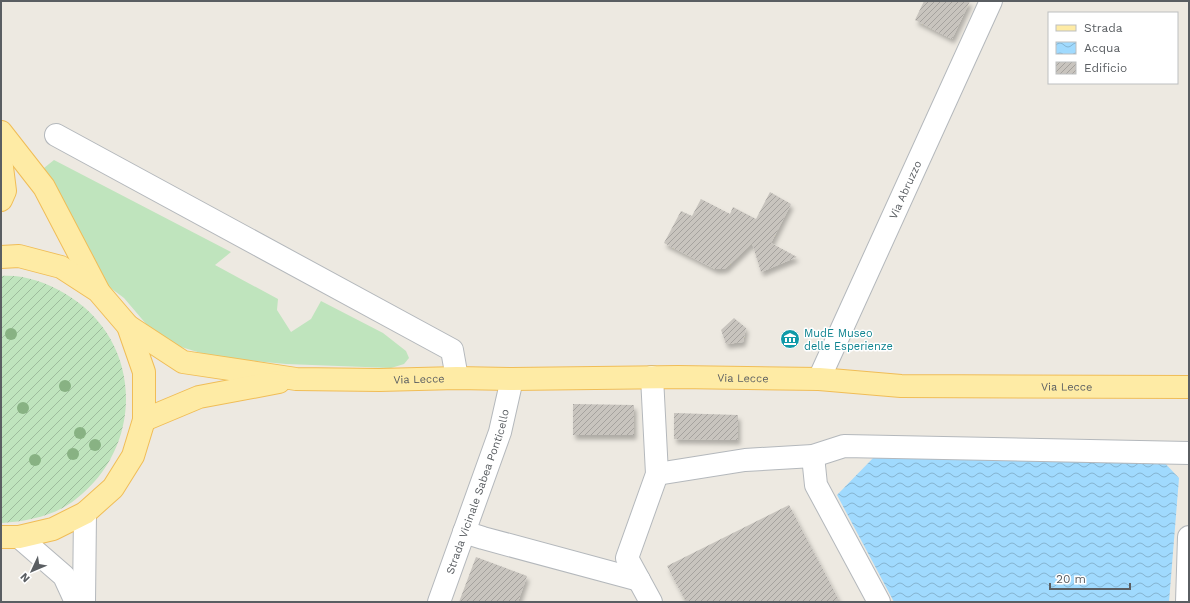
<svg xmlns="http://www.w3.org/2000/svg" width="1190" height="603" viewBox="0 0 1190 603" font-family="'Work Sans',sans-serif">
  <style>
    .grass { fill: #bfe4bd }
    .garden { fill: url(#garden-furrows) }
    .water { fill: url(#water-waves) }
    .building { fill: url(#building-hatch); filter: url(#shadow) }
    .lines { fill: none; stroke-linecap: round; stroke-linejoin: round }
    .minor-casing { stroke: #b4b8bc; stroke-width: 24 }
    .major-casing { stroke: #f0bd57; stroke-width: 24 }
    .minor { stroke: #fff; stroke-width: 22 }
    .major { stroke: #feeba5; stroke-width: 22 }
    .tree { fill: #88b283 }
    .labels { text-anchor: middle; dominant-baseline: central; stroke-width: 3; stroke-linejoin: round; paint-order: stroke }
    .street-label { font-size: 11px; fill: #5a5e62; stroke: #fff }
    .culture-label { font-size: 11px; fill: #0d838f; stroke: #fff; text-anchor: start }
  </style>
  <defs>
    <pattern id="garden-furrows" width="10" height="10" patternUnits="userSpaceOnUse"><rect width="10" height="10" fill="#bfe4bd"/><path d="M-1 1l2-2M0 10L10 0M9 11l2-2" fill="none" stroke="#9ebc9d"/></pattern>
    <pattern id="water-waves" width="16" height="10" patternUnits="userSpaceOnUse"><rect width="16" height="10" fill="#a0dafe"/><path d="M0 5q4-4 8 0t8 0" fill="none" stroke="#85b4d1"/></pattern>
    <pattern id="building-hatch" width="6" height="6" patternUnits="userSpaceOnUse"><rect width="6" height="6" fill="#c8c4be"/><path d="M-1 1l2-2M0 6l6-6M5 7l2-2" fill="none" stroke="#a5a29e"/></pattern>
    <filter id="shadow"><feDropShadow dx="2.5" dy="4.5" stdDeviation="2" flood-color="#0004"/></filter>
  </defs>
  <rect width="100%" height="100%" fill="#ede9e1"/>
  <!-- grass -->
  <path class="grass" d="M 54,160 L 231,252 L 215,265 L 278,299 L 277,310 L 291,332 L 311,319 L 321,301 L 383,333 L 406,351 L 409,358 L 404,364 L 391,368 L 286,364 L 214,357 L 178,346 L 147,325 L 124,298 L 104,283 L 74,235 L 44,168 Z"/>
  <!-- garden -->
  <path class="garden" d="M 1,276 C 22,274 46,282 64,293 C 143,338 146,445 76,499 C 55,516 28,521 2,523 L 1,523 Z"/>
  <!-- water -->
  <path class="water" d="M 877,454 L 1161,459 L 1179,478 L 1169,602 L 894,602 L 837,495 Z"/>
  <!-- building -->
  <path class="building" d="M 924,1 L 970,1 L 952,39 L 915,20 Z
    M 770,192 L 791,204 L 771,243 L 797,257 L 761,272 L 752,243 L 726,268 L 721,269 L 715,269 L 664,243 L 681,211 L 692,216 L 701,199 L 730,214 L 733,207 L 756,219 Z
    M 734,318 L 746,328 L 743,342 L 726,344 L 721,330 Z
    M 573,404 L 634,405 L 634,435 L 573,435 Z
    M 674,413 L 738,415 L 738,440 L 674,439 Z
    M 789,505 L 840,602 L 686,602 L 667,566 Z
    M 476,557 L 527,576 L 518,602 L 459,602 Z"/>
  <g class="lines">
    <defs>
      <g id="minor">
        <path d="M 56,135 L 452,350 L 457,378"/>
        <path id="s1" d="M 819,379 L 991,1"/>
        <path d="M 813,456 L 816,485 L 879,602"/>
        <path d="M 657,474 L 745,460 L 813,456 L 844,446 L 1189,453"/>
        <path d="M 464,532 L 483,538 L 639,580"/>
        <path d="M 19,537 L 64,576 L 76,602"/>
        <path d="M 84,602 L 85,513"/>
        <path id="s2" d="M 439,602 L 500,432 L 512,379"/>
        <path d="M 651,602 L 627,558 L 657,474 L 652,377"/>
        <path d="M 1187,602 L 1189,537"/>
      </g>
      <g id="major">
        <path d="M 1,132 L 44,187 L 98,290"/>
        <path d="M 1,159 L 5,191 L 1,200"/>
        <path d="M 1,257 L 19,256 L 61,267 L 98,291 L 128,326 L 144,372 L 144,420 L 133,456 L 113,488 L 85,513 L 53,529 L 19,537 L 1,537"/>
        <path id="s3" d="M 128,326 L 183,362 L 296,379 L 379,380 L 457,378 L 512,379 L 678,377 L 819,379 L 901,386 L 1189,387"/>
        <path d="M 144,420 L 199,397 L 279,382"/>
      </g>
    </defs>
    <!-- minor casing -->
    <use href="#minor" class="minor-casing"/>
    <!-- major casing -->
    <use href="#major" class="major-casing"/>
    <!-- minor -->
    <use href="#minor" class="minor"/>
    <!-- major -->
    <use href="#major" class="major"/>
  </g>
  <!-- trees -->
  <g class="tree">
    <circle cx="11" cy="334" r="6"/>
    <circle cx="65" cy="386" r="6"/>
    <circle cx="23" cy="408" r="6"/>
    <circle cx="80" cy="433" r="6"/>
    <circle cx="95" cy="445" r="6"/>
    <circle cx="73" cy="454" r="6"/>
    <circle cx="35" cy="460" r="6"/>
  </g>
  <!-- icons -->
  <defs>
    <symbol id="museum-disc" viewBox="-11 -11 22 22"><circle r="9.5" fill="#0f9aa8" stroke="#fff"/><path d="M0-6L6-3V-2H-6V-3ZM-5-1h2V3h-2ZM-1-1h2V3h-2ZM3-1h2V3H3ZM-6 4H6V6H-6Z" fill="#fff"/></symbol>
  </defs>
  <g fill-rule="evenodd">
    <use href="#museum-disc" x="779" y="328" width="22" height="22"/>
  </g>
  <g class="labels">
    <!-- street labels -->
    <g class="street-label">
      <text stroke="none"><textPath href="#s1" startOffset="208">Via Abruzzo</textPath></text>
      <text stroke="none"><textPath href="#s3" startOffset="627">Via Lecce</textPath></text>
      <text stroke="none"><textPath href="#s3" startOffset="303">Via Lecce</textPath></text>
      <text stroke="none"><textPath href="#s3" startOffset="951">Via Lecce</textPath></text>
      <text stroke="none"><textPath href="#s2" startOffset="117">Strada Vicinale Sabea Ponticello</textPath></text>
    </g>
    <!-- culture labels -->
    <g class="culture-label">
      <text x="804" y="333">MudE Museo<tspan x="804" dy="13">delle Esperienze</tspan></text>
    </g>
  </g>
  <!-- border -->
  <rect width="1190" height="603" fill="none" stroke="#5a5e62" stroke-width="4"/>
  <!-- legend -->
  <rect x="1048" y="12" width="130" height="72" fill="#ffffff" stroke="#bdbfc0"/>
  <rect x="1056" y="25" width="20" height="6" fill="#feeba5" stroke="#bdbfc0"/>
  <text x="1084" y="32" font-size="12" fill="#5a5e62">Strada</text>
  <rect x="1056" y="42" width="20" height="12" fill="url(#water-waves)" stroke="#bdbfc0"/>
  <text x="1084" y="52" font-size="12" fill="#5a5e62">Acqua</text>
  <rect x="1056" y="62" width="20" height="12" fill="url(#building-hatch)" stroke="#bdbfc0"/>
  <text x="1084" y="72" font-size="12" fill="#5a5e62">Edificio</text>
  <!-- north arrow -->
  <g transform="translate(32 571) rotate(226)" stroke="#ffffff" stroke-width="3" paint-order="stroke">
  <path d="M0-3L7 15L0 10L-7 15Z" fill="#5a5e62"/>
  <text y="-6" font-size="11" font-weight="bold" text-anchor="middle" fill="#5a5e62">N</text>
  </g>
  <!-- scale -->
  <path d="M1050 583v6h80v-6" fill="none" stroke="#5a5e62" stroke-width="2"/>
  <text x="1056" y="583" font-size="12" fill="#5a5e62" stroke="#ffffff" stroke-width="3" paint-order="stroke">20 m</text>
</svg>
